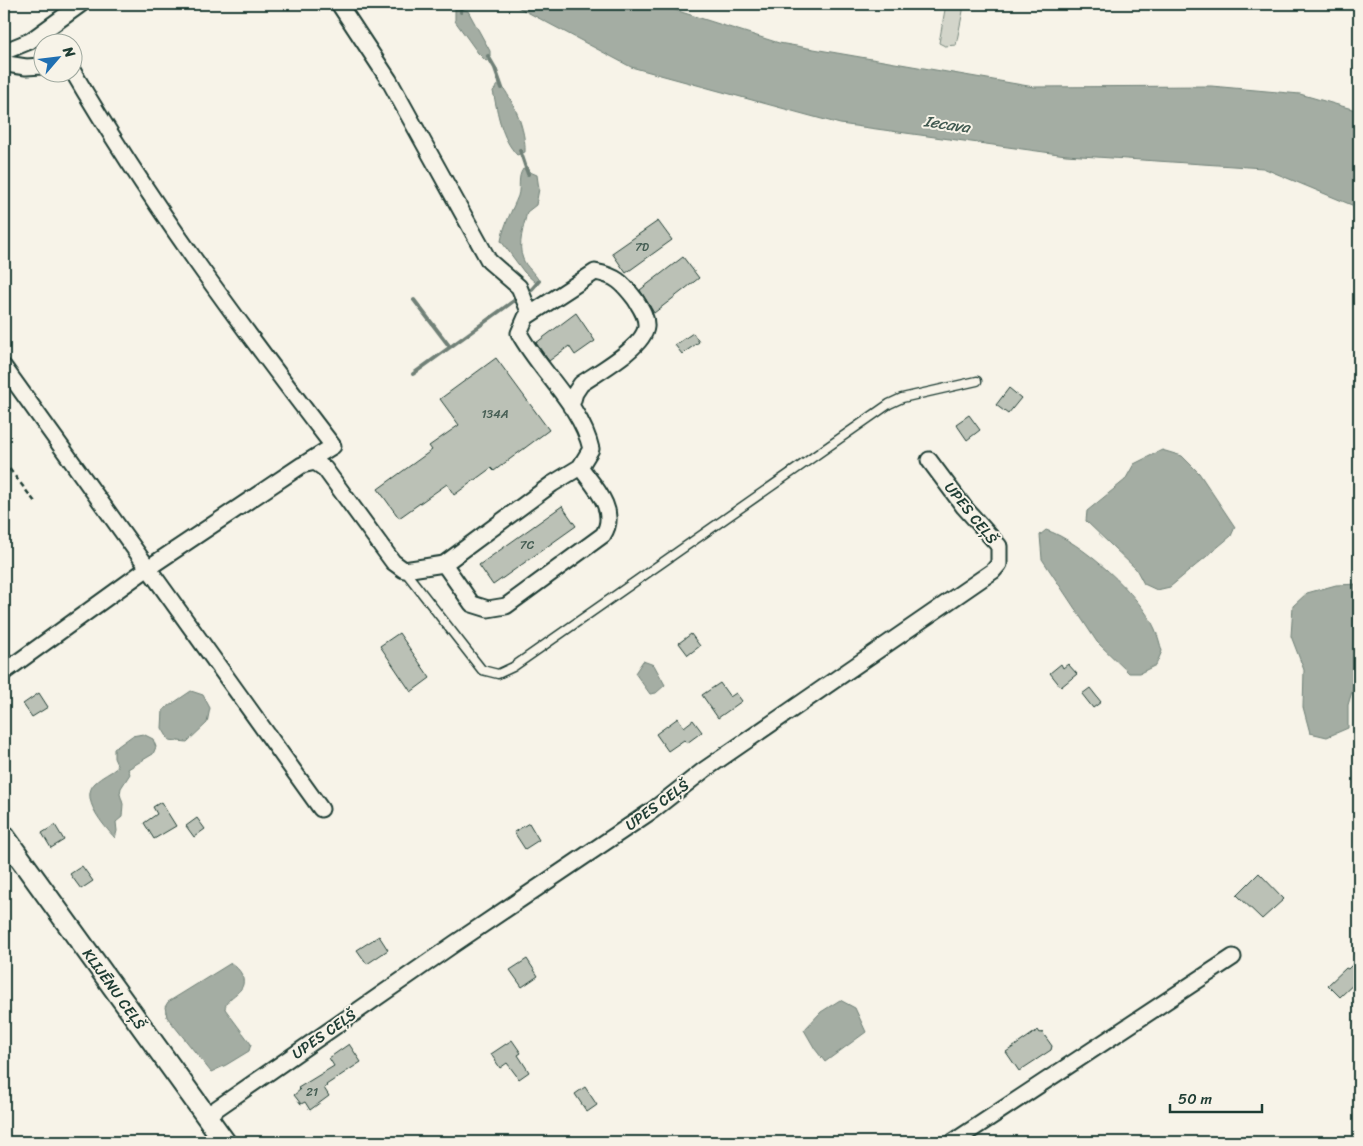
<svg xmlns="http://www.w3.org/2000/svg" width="1363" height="1146" viewBox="0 0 1363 1146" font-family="Sriracha,sans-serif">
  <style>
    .green { fill: #d3d5ca; stroke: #79897f }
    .water { fill: #a4ada3; stroke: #6f8077 }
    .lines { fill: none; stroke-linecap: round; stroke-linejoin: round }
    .stream { stroke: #6f8077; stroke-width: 4 }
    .building { fill: #bbc1b6; stroke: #1f3d34 }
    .lane-casing { stroke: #1f3d34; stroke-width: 11 }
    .street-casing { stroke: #1f3d34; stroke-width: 19 }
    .secondary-casing { stroke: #1f3d34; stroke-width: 24 }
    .path { stroke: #1f3d34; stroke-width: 2.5; stroke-dasharray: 5 4; stroke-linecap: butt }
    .lane { stroke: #f7f3e8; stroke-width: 8 }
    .street { stroke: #f7f3e8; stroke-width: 15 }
    .secondary { stroke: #f7f3e8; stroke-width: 20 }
    .labels { text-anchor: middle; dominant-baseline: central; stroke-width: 4; stroke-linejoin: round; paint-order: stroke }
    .number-label { font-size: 12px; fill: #465e54 }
    .street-label { font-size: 15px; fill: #1f3d34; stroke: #f7f3e8 }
    .water-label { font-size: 16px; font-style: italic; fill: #405950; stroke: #f7f3e8 }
  </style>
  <rect width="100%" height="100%" fill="#f7f3e8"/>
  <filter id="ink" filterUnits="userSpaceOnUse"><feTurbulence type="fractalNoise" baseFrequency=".02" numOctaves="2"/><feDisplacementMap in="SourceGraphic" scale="10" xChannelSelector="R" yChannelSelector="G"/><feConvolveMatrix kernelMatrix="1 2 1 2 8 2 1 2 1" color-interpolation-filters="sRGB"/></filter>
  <g filter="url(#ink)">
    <!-- green -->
    <path class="green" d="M 946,4 L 963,4 L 963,11 L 956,45 L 945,46 L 939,43 Z"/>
    <!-- water -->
    <path class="water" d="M 512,4 L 656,4 L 779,43 L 1034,87 L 1211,86 L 1300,94 L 1359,111 L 1359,208 L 1263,168 L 1066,155 L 840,124 L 631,67 Z
      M 455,8 L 468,11 L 490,51 L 490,59 L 486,61 L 478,53 L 455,21 Z
      M 500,83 C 514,102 526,129 525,152 L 517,155 C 501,138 498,114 493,91 Z
      M 523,169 L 537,175 L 539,189 L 536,205 L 527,212 C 524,226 517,245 523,259 C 526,267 535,273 539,281 L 537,284 L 524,272 L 501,241 C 504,224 512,211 518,196 C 521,186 517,178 523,169 Z
      M 1162,450 L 1182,456 L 1199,473 L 1235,527 L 1231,536 L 1170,587 L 1157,590 L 1144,584 L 1136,569 L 1086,521 L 1087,511 L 1125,480 L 1134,464 Z
      M 1046,530 C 1081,541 1141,596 1155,629 C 1158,636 1160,644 1162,651 L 1156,665 L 1140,673 L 1129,673 L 1097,642 L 1042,559 L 1040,535 Z
      M 1359,584 L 1359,668 L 1348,705 L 1348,728 L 1327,737 L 1310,733 L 1303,707 L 1304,670 L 1291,636 L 1293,606 L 1307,593 L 1336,585 Z
      M 643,661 L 654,665 L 665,685 L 656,693 L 650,694 L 635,673 Z
      M 191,691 L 203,695 L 210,708 L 207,723 L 187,742 L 169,740 L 162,728 L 163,710 Z
      M 143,734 L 153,739 L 156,747 L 153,754 L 128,769 L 130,774 L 121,788 L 120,794 L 123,804 L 122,817 L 116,822 L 117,831 L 115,838 C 104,826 79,798 95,783 C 102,776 111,773 118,767 L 114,758 L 114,749 L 132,736 Z
      M 231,963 C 235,966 240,970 242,975 C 249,994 226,994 225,1009 L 251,1044 L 249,1051 L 226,1065 L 211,1072 L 167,1017 L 165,1007 L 168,1002 Z
      M 840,1000 L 855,1008 L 866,1032 L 825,1062 L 815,1049 L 804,1030 L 821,1012 Z"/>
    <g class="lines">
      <!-- stream -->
      <path class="stream" d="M 461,12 L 462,4
        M 488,56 L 495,68 L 502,88
        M 520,150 L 528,174
        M 532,289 L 539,281
        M 414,300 L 450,347
        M 413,374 L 515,300"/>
    </g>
    <!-- building -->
    <path class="building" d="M 658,221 L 672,240 L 626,273 L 612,253 Z
      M 683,257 L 699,278 L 654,313 L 640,290 Z
      M 576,313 L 595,341 L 575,355 L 569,346 L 549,361 L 536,343 Z
      M 693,333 L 699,342 L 682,354 L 675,345 Z
      M 496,358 L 549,430 L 494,471 L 491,468 L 454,495 L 447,484 L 399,518 L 378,489 L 432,450 L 429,446 L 459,425 L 440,399 Z
      M 1009,388 L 1021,398 L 1008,414 L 996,405 Z
      M 969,415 L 980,430 L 967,440 L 956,424 Z
      M 562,506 L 576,526 L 493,585 L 479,565 Z
      M 399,633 L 430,678 L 411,692 L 380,646 Z
      M 691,634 L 700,646 L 688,655 L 679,643 Z
      M 1061,664 L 1063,668 L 1068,664 L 1077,674 L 1061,687 L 1050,673 Z
      M 720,683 L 730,697 L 736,693 L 742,701 L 718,718 L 702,695 Z
      M 1090,688 L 1101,702 L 1093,708 L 1082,694 Z
      M 39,693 L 48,707 L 32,717 L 23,704 Z
      M 678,718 L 684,727 L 693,720 L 702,732 L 687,743 L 684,740 L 668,751 L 656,734 Z
      M 161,802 L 176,826 L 154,839 L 144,823 L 157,814 L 153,807 Z
      M 197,818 L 205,829 L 194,837 L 186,826 Z
      M 529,823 L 539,840 L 525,849 L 514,832 Z
      M 55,825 L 64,840 L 51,848 L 42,833 Z
      M 82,866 L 93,881 L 81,889 L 70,874 Z
      M 1259,873 L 1284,899 L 1262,919 L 1237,895 Z
      M 379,936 L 388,950 L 367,964 L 357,950 Z
      M 527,959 L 538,976 L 522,987 L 510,970 Z
      M 1352,965 L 1359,972 L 1359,979 L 1340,997 L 1328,985 L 1346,968 L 1348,969 Z
      M 1038,1030 L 1040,1033 L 1042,1032 L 1052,1046 L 1051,1050 L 1019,1071 L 1006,1052 Z
      M 512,1040 L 521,1053 L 518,1055 L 529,1072 L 519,1079 L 507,1063 L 500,1068 L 491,1054 Z
      M 349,1044 L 361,1062 L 326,1085 L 327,1086 L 324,1088 L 329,1096 L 310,1110 L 305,1102 L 301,1104 L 294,1095 L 300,1090 L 298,1088 L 334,1066 L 329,1058 Z
      M 585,1087 L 597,1105 L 587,1112 L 575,1094 Z"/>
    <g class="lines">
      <defs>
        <path id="lane" d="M 404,570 L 482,670 L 498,674 L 513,667 L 889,404 L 902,398 L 977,381"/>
        <path id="street" d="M 339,4 L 389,80 L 489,261 L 519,287 L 530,314
          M 4,49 L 8,50 L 30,41 L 81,4
          M 4,60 L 7,64 L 26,67 L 42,66
          M 72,70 C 149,202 240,325 333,446 L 304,464
          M 4,367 L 321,809
          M 444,564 L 472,604 L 488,609 L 506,606 L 603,535 C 619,511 594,486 580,467
          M 4,672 L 148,568 L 302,465 L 315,462 L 325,469 L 393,562 L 404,570 L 444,564 L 552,484 L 580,467 L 591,449 C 581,405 540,372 519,333 L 526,317 L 595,272 C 616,276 622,282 635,299 C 640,307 647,316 646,327 C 644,347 598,372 581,384 L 575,393 L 571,407
          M 206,1116 L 454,944 L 653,810 L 704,770 L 993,571 L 999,564 L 999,546 L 964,507 L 929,460
          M 953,1142 L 1233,957"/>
        <path id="secondary" d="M 4,836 L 225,1142"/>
      </defs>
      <!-- lane casing -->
      <use href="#lane" class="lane-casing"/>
      <!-- street casing -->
      <use href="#street" class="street-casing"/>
      <!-- secondary casing -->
      <use href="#secondary" class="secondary-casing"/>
      <!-- path -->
      <path class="path" d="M 4,462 L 35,502"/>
      <!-- lane -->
      <use href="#lane" class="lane"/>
      <!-- street -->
      <use href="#street" class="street"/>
      <!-- secondary -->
      <use href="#secondary" class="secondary"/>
    </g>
  </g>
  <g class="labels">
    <!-- number labels -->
    <g class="number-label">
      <text x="642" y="247">7D</text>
      <text x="495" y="414">134A</text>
      <text x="527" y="545">7C</text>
      <text x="312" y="1092">21</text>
    </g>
    <!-- street labels -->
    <g class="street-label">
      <text transform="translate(971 513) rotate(51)">UPES CEĻŠ</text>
      <text transform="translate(657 805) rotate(-36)">UPES CEĻŠ</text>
      <text transform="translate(114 989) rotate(54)">KLIJĒNU CEĻŠ</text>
      <text transform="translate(324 1034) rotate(-35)">UPES CEĻŠ</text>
    </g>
    <!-- water labels -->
    <g class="water-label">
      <text transform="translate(947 124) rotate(8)">Iecava</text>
    </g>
  </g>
  <!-- margin -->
  <rect width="1363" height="1146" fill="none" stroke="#f7f3e8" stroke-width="20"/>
  <rect x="10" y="10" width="1343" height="1126" fill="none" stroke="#1f3d34" stroke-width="2" filter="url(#ink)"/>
  <!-- north arrow -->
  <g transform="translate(58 58) rotate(62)"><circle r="24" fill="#f7f3e8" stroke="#a1aaa0"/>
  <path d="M0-4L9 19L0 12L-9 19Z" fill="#1f6fb2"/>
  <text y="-8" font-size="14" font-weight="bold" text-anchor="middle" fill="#1f3d34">N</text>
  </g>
  <!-- scale -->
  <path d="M1170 1104v8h92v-8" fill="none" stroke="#1f3d34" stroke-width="2.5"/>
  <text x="1178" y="1104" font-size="15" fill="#1f3d34" stroke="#f7f3e8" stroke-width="4" paint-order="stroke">50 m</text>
</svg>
